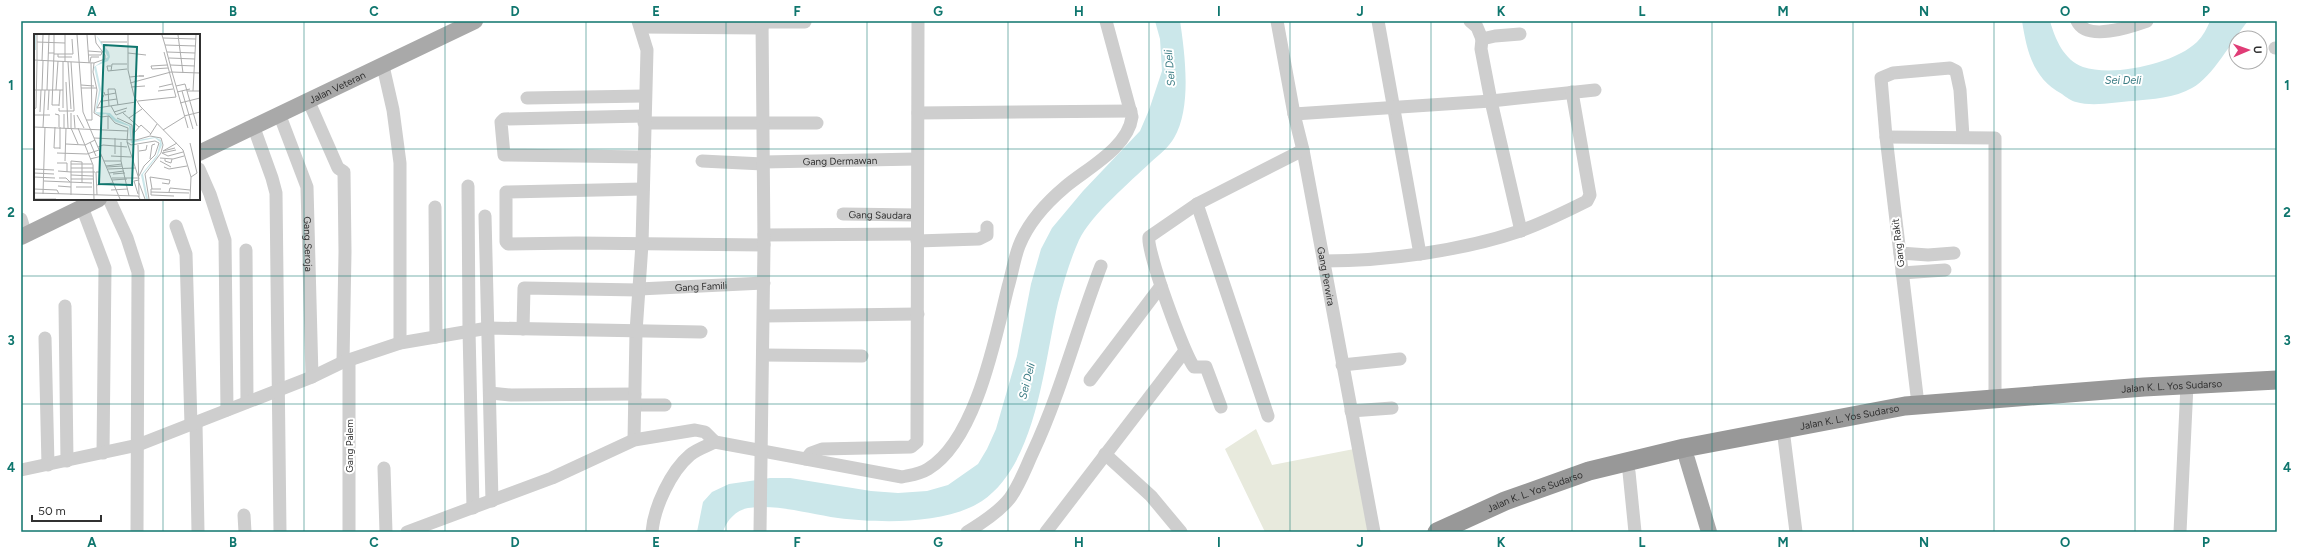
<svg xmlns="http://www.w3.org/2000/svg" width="2298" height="553" viewBox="0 0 2298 553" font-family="Figtree,sans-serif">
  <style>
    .green { fill: #e8eadd }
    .water { fill: #cbe7ea }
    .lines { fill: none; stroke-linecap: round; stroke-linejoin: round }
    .minor { stroke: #cecece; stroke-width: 13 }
    .major { stroke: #a9a9a9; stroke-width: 16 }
    .highway { stroke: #989898; stroke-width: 19 }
    .grid { fill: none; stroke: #0f766e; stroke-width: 1; stroke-opacity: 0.55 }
    .labels { text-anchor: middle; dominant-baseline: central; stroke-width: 4; stroke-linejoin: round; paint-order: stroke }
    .street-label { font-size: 10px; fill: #313131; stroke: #fff }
    .water-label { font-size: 11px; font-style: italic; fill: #3c7d85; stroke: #fff }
    .inset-river { fill: none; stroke: #cbe7ea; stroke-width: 2 }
    .inset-road { fill: none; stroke: #adadad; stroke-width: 1 }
    .view { fill: #0f766e; fill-opacity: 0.15; stroke: #0f766e; stroke-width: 2 }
    .inset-edge { fill: none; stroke: #313131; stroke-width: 2 }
    .neatline { fill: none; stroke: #0f766e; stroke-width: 1.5 }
    .grid-label { font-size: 13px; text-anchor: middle; font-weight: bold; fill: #0f766e }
  </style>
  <rect width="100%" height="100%" fill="#fff"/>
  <!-- green -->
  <path class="green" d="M 1256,429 L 1272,465 L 1354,449 L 1370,532 L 1265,532 L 1225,449 Z"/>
  <!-- water -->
  <path class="water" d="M 1155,21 L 1180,21 C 1185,54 1192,108 1174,138 C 1169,147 1159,155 1151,162 C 1130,182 1091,215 1079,240 C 1070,260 1064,281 1058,303 C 1044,362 1037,464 982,501 C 945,525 880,523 838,518 C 809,514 778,504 748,508 C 736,510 726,521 723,532 L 697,532 L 703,502 L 712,492 L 729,484 L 770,478 L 790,478 L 871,491 L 898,493 L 927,491 L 948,485 L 978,464 L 987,449 L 996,429 L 1017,356 L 1031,284 L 1041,249 L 1052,228 L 1083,191 L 1140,131 L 1149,110 L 1162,71 L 1160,39 Z
    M 2022,21 L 2050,21 C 2055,39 2064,60 2083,67 C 2113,77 2174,64 2197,42 C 2203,36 2207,28 2210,21 L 2248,21 C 2232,40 2213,77 2192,88 C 2175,98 2152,99 2133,101 C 2116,102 2093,107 2076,102 C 2071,101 2066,97 2062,94 C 2033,78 2027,52 2022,21 Z"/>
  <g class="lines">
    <!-- minor -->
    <g class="minor">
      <path id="s1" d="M 1277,21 L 1294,114 L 1303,150 L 1374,532"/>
      <path d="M 1378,21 L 1420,254"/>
      <path d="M 1470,21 L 1477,27 L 1482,39"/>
      <path d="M 2077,21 C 2087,42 2130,27 2147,21"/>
      <path d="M 762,22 L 805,22"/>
      <path d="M 641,27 L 762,28"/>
      <path d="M 1520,34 L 1495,36 L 1482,39 L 1481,49 L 1491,101 L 1521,231"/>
      <path d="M 2275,48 L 2277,48"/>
      <path d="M 383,66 L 393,110 L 400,163 L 400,343"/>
      <path d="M 527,98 L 644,96"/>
      <path d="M 309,102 L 338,168 L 344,172 L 345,252 L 343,362"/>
      <path d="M 918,113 L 1131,111"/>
      <path d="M 1294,114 L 1491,101 L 1595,90"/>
      <path id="s2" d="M 280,116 L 307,187 L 312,377"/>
      <path d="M 644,123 L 817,123"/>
      <path d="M 254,128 L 272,178 L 276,193 L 280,532"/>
      <path d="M 1886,137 L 1995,138 L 1995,397"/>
      <path d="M 644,157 L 504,155 L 501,122 L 504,119 L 644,116"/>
      <path d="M 702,161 L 763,164"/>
      <path id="s3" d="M 763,162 L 917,159"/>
      <path d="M 199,169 L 210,194 L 225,240 L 227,410"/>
      <path d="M 468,186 L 469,330 L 473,508"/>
      <path d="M 643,189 L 506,192 L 506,242 L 508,244 L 577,243 L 764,245"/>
      <path d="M 109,199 L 127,238 L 138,272 L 137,532"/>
      <path d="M 1197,204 L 1268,416"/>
      <path d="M 82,207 L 105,268 L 103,453"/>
      <path d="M 435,207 L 436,337"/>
      <path id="s4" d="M 843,214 L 917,215"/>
      <path d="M 485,216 L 492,501"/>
      <path d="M 21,219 L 26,235"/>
      <path d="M 176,226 L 186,254 L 191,425"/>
      <path d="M 764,235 L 917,234"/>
      <path d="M 917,241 L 979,239 L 987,235 L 987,227"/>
      <path d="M 246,250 L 247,402"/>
      <path d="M 1900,253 L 1928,255 L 1954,253"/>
      <path d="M 1324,261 C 1386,261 1461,251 1520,231 C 1543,223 1565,212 1587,201 L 1590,195 L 1572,92"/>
      <path d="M 1902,273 L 1945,270"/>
      <path id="s5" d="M 639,289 L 764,283"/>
      <path d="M 65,306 L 67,461"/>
      <path d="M 764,316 L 918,314"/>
      <path d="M 523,329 L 524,288 L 639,290"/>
      <path d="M 45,338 L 48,465"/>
      <path d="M 763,355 L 862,356"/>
      <path d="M 349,360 L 349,532"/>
      <path d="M 1342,365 L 1400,359"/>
      <path d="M 1090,380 L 1161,286"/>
      <path d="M 490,393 L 511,395 L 635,394"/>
      <path d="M 1918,404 L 1886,137 L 1881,78 L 1893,73 L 1950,68 L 1956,71 L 1960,90 L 1963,137"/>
      <path d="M 635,405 L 665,405"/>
      <path d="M 1221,407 L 1206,367 L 1194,367 C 1184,354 1146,250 1149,237 L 1197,204 L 1303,150"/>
      <path d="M 1351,411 L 1392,408"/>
      <path d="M 196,423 L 198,532"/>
      <path d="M 1784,437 L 1796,532"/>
      <path d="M 634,440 L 636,332 L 642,244 L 647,50 L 638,21"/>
      <path d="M 1105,454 L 1151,496 L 1181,532"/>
      <path d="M 806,459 L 811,453 L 822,449 L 911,447 L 917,442 L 918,21"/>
      <path d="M 384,468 L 386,532"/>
      <path d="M 21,470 L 138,445 L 312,377 L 343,362 L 400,343 L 488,328 L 701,332"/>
      <path d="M 1629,472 L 1635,532"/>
      <path d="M 244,515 L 245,532"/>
      <path d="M 407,532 L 552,478 L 634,440 L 695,430 L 705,432 L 715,442"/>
      <path d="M 652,532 C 654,507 671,471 690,455 C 697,449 707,446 715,442 L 902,477 C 911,475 920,474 928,469 C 976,440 995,339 1008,287 C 1012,274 1014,259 1019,246 C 1028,223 1046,203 1065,187 C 1086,169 1128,148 1132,117 L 1106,21"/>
      <path d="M 760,532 L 764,245 L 762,21"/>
      <path d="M 967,532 C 982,523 999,512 1010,498 C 1020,484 1026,467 1033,452 C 1061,392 1077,328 1101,266"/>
      <path d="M 1046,532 L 1184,352"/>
      <path d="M 2180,532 L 2187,385"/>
    </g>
    <!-- major -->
    <g class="major">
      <path id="s6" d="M 199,153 L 475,21"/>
      <path d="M 21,237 L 99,199"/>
      <path d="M 1687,459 L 1709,532"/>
    </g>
    <!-- highway -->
    <path class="highway" id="s7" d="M 1437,532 L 1505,501 L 1589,471 L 1684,448 L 1905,406 L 2144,387 L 2277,380"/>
  </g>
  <!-- grid -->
  <path class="grid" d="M 163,21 L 163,35M 304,21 L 304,532M 445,21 L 445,532M 586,21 L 586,532M 726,21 L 726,532M 867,21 L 867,532M 1008,21 L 1008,532M 1149,21 L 1149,532M 1290,21 L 1290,532M 1431,21 L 1431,532M 1572,21 L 1572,532M 1712,21 L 1712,532M 1853,21 L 1853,532M 1994,21 L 1994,532M 2135,21 L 2135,532M 21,149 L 35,149M 199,149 L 2277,149M 163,199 L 163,532M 21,276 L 2277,276M 21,404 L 2277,404"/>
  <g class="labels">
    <!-- street labels -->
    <g class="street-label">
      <text stroke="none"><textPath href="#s6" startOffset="153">Jalan Veteran</textPath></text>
      <text stroke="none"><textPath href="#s3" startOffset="77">Gang Dermawan</textPath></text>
      <text stroke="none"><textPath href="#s4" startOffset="37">Gang Saudara</textPath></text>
      <text transform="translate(1898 243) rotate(-97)">Gang Rakit</text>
      <text stroke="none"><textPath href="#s2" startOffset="133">Gang Seroja</textPath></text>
      <text stroke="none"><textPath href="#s1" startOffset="260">Gang Perwira</textPath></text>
      <text stroke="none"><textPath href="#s5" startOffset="62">Gang Famili</textPath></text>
      <text stroke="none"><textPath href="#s7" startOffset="754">Jalan K. L. Yos Sudarso</textPath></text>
      <text stroke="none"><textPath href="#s7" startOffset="430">Jalan K. L. Yos Sudarso</textPath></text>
      <text transform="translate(349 446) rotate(-90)">Gang Palem</text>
      <text stroke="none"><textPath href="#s7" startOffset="106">Jalan K. L. Yos Sudarso</textPath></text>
    </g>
    <!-- water labels -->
    <g class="water-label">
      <text transform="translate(1170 68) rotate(-95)">Sei Deli</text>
      <text x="2123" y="80">Sei Deli</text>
      <text transform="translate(1027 381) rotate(-76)">Sei Deli</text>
    </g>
  </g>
  <!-- overview -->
  <g transform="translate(34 34)">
    <rect width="166" height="166" fill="#fff"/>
    <path d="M 62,1 L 75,18 L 76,23 L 74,27 L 62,32 L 67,55 L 62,78 L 76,79 L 82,85 L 97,92 L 98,107 L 121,103 L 127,106 L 128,111 L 123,123 L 109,140 L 114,165 L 112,165 L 107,141 L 123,121 L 126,108 L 121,104 L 97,109 L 95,92 L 82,88 L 72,80 L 64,81 L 61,78 L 65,56 L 60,33 L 74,23 Z" fill="#cbe7ea"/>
    <path class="inset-river" d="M 1,16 L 1,1"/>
    <path class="inset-road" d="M 31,1 L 31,27M 43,1 L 49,78 L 86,165M 53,1 L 55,29M 61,1 L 62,9 L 71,21M 94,1 L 94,36 L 100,62 L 106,72 L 149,116 L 157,143 L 156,165M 128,1 L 131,11 L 162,12M 144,1 L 149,39M 129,4 L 162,5M 3,8 L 31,9M 67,8 L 93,8M 131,11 L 138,38M 0,14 L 0,27M 54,17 L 68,18 L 67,21M 130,18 L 142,63M 133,18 L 161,19M 14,19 L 20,19 L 20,1M 20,19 L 18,71 L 25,71M 94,19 L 112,21M 20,20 L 39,20 L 38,5M 24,20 L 24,23 L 38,23M 54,21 L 67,21M 135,24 L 161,25M 3,27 L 3,1M 8,27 L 9,1M 34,28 L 37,75M 37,28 L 40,75M 56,28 L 57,23 L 65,23M 60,29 L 59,38 L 63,56 L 60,79 L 67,83 L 75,82 L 81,89 L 94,94 L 93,108 L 97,111 L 121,107 L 125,109 L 121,121 L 110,132 L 105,142M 0,30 L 0,26 L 60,29 L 71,25 L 71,21M 133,31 L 117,32 L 118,35 L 134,34M 136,31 L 161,32M 77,32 L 73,32 L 74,37 L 93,35M 77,37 L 78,30 L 93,30M 138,38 L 154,94M 96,43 L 105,42 L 110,42 L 105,42M 32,48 L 34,94M 96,49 L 137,38 L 166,39M 47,51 L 60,52M 142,52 L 151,50 L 163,92M 97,53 L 111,52M 125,53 L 138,50M 47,54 L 63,54M 74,55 L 81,55 L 84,71M 74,55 L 75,72M 0,56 L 29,56M 8,56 L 9,27M 13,56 L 15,1M 22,56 L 24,27M 124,57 L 139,55M 148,57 L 159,95M 153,57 L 166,57M 159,57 L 162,1M 70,58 L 71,61 L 82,59M 143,58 L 156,55M 70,61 L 63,74 L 102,68M 69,67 L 83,65M 104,67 L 142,63M 146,69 L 166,64M 25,72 L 26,56M 77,72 L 82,81 L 92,77M 25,74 L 25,77 L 40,77 L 40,75M 29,74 L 29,27M 0,75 L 2,74 L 3,27M 14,76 L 15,56M 6,78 L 7,56M 80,78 L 93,74M 37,79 L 37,94 L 44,110M 89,79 L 105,93M 21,80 L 25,81 L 25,93M 30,80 L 30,94M 0,81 L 16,81M 40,81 L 41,94M 43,81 L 50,94M 150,82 L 166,78M 83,84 L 98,91 L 99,105M 95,84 L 108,75M 52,86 L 58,86 L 57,29M 0,93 L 94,97M 9,93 L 11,56M 21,93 L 20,114 L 26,114M 44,94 L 59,131 L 60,165M 74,95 L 74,82M 129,96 L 150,83M 100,99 L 107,91 L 117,100M 116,101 L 123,90M 60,104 L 102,106 L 116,102 L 127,104 L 129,111 L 127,119 L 111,140 L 115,165M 56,108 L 62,122M 87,108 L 87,127 L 95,162M 93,108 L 105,145M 156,109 L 163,139 L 157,143M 32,110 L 51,111 L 61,106M 104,111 L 105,163M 64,113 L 69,111 L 93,113M 26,115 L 26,93M 105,117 L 112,116 L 113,111M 129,117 L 143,109M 129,117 L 141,114M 23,119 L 53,120 L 65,116M 128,119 L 134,122 L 149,118M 128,119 L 142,116M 81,120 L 81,104M 77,122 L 97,123M 126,124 L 139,125 L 150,122M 56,125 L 68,122M 116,125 L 118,111 L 121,110M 131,125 L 131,127 L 137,129 L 138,125M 31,127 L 32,94M 70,127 L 87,127M 126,127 L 137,133M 23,129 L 33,129 L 33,138M 37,130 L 58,130M 72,132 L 88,130M 73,133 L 88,132M 130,133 L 135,135 L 153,132M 37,134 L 59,134M 0,135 L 20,136M 74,135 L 101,134M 24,137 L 37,138M 37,138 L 61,138M 0,139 L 20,140M 75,139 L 90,137M 79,140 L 91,139M 37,141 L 59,142M 0,143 L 21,144M 25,144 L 32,144 L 36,148M 78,144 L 104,144M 37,145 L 59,145M 78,146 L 93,145M 10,147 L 58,149M 105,149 L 111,165M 63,151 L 79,149M 24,152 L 37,153M 42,153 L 58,153M 0,155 L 23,156 L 25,160M 118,155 L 116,143 L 136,146 L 135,150 L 128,149M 127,155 L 117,155 L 117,161 L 140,162M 77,156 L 94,155M 117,158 L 155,159M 135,158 L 136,154 L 156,156M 0,159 L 104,162 L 106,165M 9,160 L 11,93M 104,160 L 100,147 L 105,146M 37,161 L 37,127 L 48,128 L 48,149M 63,161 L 62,138 L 65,138M 0,165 L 22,165"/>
    <path class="view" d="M 70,11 L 103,13 L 98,151 L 65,150 Z"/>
    <rect width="166" height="166" class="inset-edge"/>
  </g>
  <!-- border -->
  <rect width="2298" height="553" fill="none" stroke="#ffffff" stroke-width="44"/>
  <!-- north arrow -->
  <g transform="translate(2248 50) rotate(88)"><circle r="19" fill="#ffffff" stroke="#adadad"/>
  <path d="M0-3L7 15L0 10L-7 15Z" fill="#e03c76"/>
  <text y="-6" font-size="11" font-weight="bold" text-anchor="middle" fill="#313131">U</text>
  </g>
  <!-- scale -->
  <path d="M32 515v6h69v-6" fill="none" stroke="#313131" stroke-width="2"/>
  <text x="38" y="515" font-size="12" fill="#313131" stroke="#ffffff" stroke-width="3" paint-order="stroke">50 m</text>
  <rect x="22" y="22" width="2254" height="509" class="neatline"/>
  <g class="grid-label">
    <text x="92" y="16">A</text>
    <text x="233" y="16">B</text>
    <text x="374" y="16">C</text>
    <text x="515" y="16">D</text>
    <text x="656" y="16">E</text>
    <text x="797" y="16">F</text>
    <text x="938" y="16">G</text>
    <text x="1079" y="16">H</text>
    <text x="1219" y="16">I</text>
    <text x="1360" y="16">J</text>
    <text x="1501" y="16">K</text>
    <text x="1642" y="16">L</text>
    <text x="1783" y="16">M</text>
    <text x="1924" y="16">N</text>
    <text x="2065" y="16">O</text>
    <text x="2206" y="16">P</text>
    <text x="11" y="90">1</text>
    <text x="2287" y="90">1</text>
    <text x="11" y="217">2</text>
    <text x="2287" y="217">2</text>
    <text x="11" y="345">3</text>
    <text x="2287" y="345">3</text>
    <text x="11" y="472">4</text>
    <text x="2287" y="472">4</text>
    <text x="92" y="547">A</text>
    <text x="233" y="547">B</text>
    <text x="374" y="547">C</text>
    <text x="515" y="547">D</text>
    <text x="656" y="547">E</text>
    <text x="797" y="547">F</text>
    <text x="938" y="547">G</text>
    <text x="1079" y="547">H</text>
    <text x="1219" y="547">I</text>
    <text x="1360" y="547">J</text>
    <text x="1501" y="547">K</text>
    <text x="1642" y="547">L</text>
    <text x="1783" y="547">M</text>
    <text x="1924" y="547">N</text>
    <text x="2065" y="547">O</text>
    <text x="2206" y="547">P</text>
  </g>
</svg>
